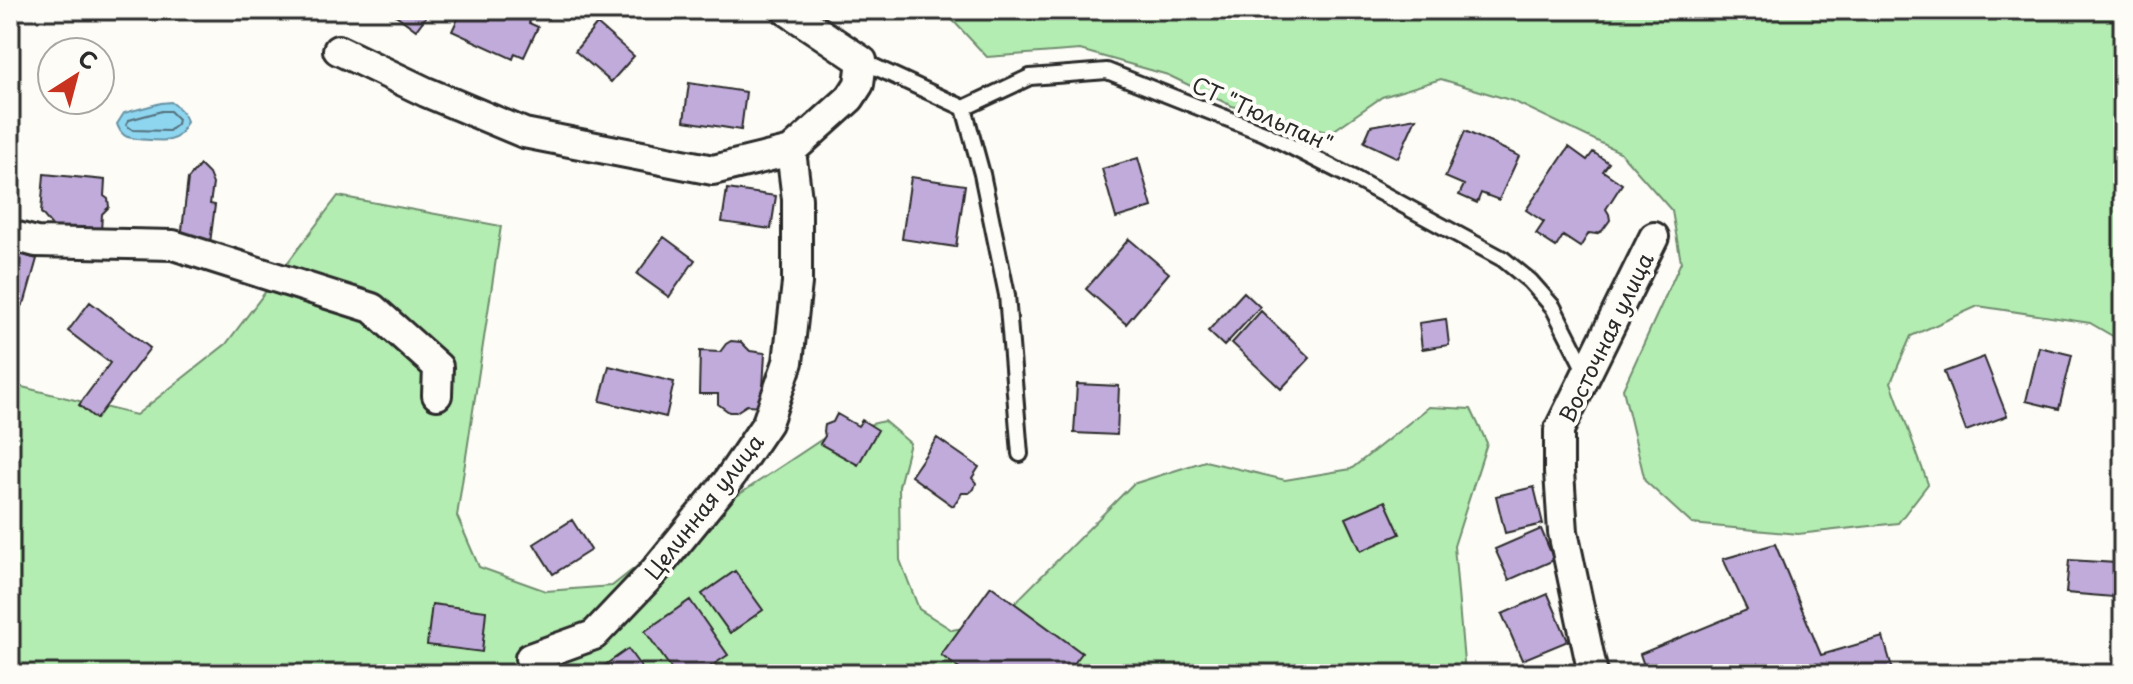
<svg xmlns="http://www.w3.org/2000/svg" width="2133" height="684" viewBox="0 0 2133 684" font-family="'Playpen Sans',sans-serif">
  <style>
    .green { fill: #b3edb1; stroke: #6f8c6e; stroke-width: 2 }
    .water { fill: #8ed5f0; stroke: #6691a1; stroke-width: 2 }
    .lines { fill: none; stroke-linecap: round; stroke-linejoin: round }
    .shore { stroke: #536f7a; stroke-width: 2 }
    .building { fill: #c0abdb; stroke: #2b2b2b; stroke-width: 2 }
    .lane-casing { stroke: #2b2b2b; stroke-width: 20 }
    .street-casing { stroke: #2b2b2b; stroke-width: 34 }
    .lane { stroke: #fdfcf7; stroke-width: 14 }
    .street { stroke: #fdfcf7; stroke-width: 28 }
    .labels { text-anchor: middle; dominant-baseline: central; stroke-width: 8; stroke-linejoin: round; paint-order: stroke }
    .street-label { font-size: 22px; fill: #2b2b2b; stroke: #fdfcf7 }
  </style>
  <rect width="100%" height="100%" fill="#fdfcf7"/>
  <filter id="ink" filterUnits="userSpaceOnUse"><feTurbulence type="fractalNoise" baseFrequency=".0125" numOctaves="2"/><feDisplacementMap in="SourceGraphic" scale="16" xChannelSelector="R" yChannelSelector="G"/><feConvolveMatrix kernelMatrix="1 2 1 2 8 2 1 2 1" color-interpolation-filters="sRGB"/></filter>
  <g filter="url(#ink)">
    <!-- green -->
    <path class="green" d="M 10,10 L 257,10 L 244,17 L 10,12 Z
      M 943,10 L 2123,10 L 2123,342 L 2090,323 L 1978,306 L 1911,336 L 1891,382 L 1928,484 L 1898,523 L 1798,534 L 1692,524 L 1645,481 L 1623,389 L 1681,262 L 1672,211 L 1620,152 L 1513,101 L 1441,79 L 1382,97 L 1330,133 L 1232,106 L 1168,75 L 1080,50 L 987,57 Z
      M 338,196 L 501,226 L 457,516 L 479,567 L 546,591 L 612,586 L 669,541 L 830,434 L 884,421 L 910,443 L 899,486 L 900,560 L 919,609 L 952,630 L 996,622 L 1133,484 L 1205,461 L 1285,480 L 1351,469 L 1429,407 L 1471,409 L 1487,443 L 1454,546 L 1465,674 L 10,674 L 10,384 L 136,415 L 226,344 Z"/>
    <!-- water -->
    <path class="water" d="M 171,102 C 179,107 184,112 187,121 C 184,129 179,138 170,140 C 162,141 129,140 124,135 C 119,131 119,129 117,124 L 124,113 L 161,103 Z"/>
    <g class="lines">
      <!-- shore -->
      <path class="shore" d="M 162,111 L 170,111 L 178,119 L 177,124 L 169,131 L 133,130 L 126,125 L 129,120 Z"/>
    </g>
    <!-- building -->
    <path class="building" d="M 389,10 L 431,10 L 416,30 Z
      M 462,10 L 534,10 L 529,23 L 538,27 L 524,57 L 515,53 L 513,59 L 452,31 Z
      M 597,24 L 634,56 L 611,82 L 575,51 Z
      M 689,83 L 746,92 L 741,130 L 684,121 Z
      M 1416,118 L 1398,158 L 1364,142 L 1371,126 Z
      M 1465,131 L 1519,156 L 1499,200 L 1481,193 L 1477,203 L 1459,195 L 1464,185 L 1445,177 Z
      M 1569,147 L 1587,160 L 1593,152 L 1609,163 L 1603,171 L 1622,184 L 1606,209 L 1609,214 L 1610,220 L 1602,231 L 1596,234 L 1589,233 L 1580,247 L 1563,236 L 1556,247 L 1536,234 L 1544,222 L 1526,210 Z
      M 1138,158 L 1152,207 L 1116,218 L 1102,169 Z
      M 200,165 L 209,174 L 213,184 L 210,204 L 215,205 L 210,243 L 181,239 L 188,179 Z
      M 44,174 L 105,180 L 104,196 L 108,199 L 109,207 L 102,214 L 101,232 L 54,228 L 41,213 Z
      M 911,177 L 965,185 L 956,247 L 902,239 Z
      M 727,189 L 776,196 L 771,229 L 722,222 Z
      M 664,237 L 695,260 L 669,297 L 637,274 Z
      M 1129,239 L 1169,273 L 1126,324 L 1086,289 Z
      M 13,252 L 37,259 L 25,301 L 10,320 L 10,259 Z
      M 1244,292 L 1260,307 L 1224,346 L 1208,331 Z
      M 90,302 L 150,348 L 96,419 L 79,405 L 110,363 L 68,331 Z
      M 1261,311 L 1310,358 L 1281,389 L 1232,343 Z
      M 1446,319 L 1449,345 L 1422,349 L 1419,323 Z
      M 731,341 L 741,342 L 750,351 L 765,353 L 762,406 L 747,405 L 736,412 L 729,412 L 718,404 L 718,394 L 699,394 L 700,351 L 720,352 L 726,344 Z
      M 2039,347 L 2072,355 L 2059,409 L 2026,401 Z
      M 1984,357 L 2007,416 L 1966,431 L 1944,372 Z
      M 609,366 L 674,382 L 666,417 L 600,401 Z
      M 1077,384 L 1119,386 L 1117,435 L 1074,433 Z
      M 837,414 L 858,426 L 862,420 L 878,430 L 858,465 L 820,444 L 825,436 L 824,431 L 825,425 L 833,422 Z
      M 937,438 L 979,467 L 972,478 L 976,483 L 974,489 L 969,493 L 962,493 L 953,506 L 911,476 Z
      M 1534,487 L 1543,524 L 1505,533 L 1496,496 Z
      M 1385,501 L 1400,534 L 1361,551 L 1346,518 Z
      M 572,520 L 591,550 L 553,574 L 534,544 Z
      M 1541,529 L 1554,560 L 1509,580 L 1495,549 Z
      M 1775,544 L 1821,655 L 1883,637 L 1894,674 L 1647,674 L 1640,654 L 1747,610 L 1723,559 Z
      M 2069,560 L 2116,563 L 2113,597 L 2066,593 Z
      M 735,571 L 763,610 L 730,633 L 702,594 Z
      M 991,586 L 1082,653 L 1066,674 L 966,674 L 941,655 Z
      M 1548,594 L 1568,641 L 1522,660 L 1502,614 Z
      M 690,600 L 728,655 L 699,674 L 675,674 L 645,631 Z
      M 432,604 L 486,611 L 482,652 L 427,645 Z
      M 628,649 L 646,674 L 601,674 L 598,670 Z
      M 585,670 L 585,674 L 531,673 Z"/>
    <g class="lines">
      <defs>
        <path id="lane" d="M 862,61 L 964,108 L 1030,77 L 1107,71 L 1264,133 L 1357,180 L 1503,259 L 1530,281 L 1553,307 L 1586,372
          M 964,108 L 982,174 L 1007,295 L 1020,454"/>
        <path id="street" d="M 338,50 L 426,92 L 524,133 L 713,170 L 791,151 L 850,98 L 859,84 L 862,61 L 786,10
          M 10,235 L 36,242 L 173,245 L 372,308 L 438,367 L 437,395
          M 530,658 L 594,635 L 652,574 L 727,482 L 767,423 L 788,362 L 797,283 L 797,199 L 791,151
          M 1593,674 L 1563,532 L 1559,472 L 1559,430 L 1654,237"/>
      </defs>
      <!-- lane casing -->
      <use href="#lane" class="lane-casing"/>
      <!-- street casing -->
      <use href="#street" class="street-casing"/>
      <!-- lane -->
      <use href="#lane" class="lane"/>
      <!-- street -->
      <use href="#street" class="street"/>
    </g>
  </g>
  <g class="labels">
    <!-- street labels -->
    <g class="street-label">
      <text transform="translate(1263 113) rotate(24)">СТ "Тюльпан"</text>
      <text transform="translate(1605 337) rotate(-64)">Восточная улица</text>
      <text transform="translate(703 506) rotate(-52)">Целинная улица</text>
    </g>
  </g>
  <!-- margin -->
  <rect width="2133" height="684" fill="none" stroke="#fdfcf7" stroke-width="40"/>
  <rect x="20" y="20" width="2093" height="644" fill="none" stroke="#2b2b2b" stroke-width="3" filter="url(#ink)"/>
  <!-- north arrow -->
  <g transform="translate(76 76) rotate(36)"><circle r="38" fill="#fdfcf7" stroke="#a9a8a5" stroke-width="2"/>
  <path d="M0-6L14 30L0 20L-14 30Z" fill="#c8321e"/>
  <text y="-12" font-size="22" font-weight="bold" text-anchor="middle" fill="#2b2b2b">С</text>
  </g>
</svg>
